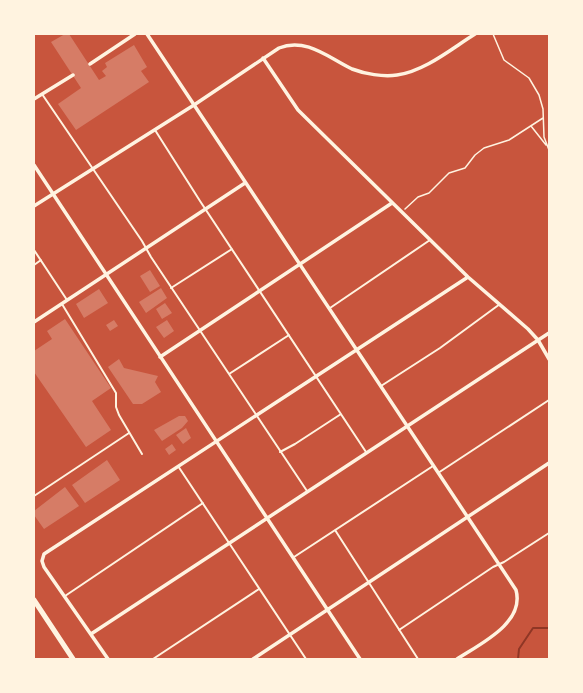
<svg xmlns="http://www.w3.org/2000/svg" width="583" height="693" viewBox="0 0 583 693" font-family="'Noto Serif',serif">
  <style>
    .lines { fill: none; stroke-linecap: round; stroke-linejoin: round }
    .stream { stroke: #8f3625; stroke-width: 2 }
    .building { fill: #d67c66 }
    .path { stroke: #fff3e0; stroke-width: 1.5 }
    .service { stroke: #fff3e0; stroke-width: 2 }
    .minor { stroke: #fff3e0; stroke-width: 3.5 }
    .secondary { stroke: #fff3e0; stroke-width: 5 }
  </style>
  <rect width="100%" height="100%" fill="#c8553d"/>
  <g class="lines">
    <!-- stream -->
    <path class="stream" d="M 518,659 L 519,649 L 533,628 L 549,628"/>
  </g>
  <!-- building -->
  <path class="building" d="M 65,34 L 69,34 L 99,80 L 106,76 L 102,71 L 107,67 L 105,63 L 134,45 L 147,67 L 141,71 L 149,82 L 76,130 L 58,104 L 81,88 L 51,42 Z
    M 150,270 L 160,286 L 150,292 L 140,276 Z
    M 161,288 L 167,298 L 146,313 L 139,302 Z
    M 99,289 L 108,303 L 84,318 L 76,304 Z
    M 165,303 L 172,313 L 162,319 L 156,309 Z
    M 65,319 L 111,388 L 92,401 L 111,430 L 86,447 L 34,372 L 34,351 L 52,339 L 47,331 Z
    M 114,320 L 118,326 L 110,331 L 106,325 Z
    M 167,320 L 174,331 L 164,338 L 156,327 Z
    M 119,359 L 124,368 L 158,376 L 155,382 L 161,392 L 142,404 L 133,404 L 108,367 Z
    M 179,416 L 185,416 L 188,421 L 182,428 L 162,441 L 154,430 Z
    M 186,428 L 191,438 L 183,444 L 176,435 Z
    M 172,444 L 176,450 L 169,455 L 165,449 Z
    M 107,460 L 120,480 L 85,503 L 72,485 Z
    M 65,487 L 79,506 L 44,529 L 34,515 L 34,511 Z"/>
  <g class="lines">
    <!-- path -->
    <path class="path" d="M 493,34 L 504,60 L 529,78 L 539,95 L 543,109 L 544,137 L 549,150
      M 531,126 L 546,145
      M 405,209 L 418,197 L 429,193 L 449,173 L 465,168 L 475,155 L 484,148 L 509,140 L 543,118"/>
    <!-- service -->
    <path class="service" d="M 42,94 L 142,241 L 151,257 L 307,491
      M 155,130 L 200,201 L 366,452
      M 34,250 L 67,300
      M 34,265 L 41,260
      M 171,288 L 232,249
      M 62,304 L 116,393 L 116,407 L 119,415 L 142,454
      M 330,308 L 430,240
      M 229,374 L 289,335
      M 381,386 L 440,348 L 500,304
      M 280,452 L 295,444 L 341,414
      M 178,466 C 221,530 263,595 306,659
      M 438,473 L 549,400
      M 34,496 L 129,433
      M 335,530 L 418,659
      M 294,557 L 433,466
      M 65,596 L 203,503
      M 399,630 L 493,567 L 504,562 L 549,533
      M 153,659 L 259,589"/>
    <!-- minor -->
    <path class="minor" d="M 147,34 L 516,590 C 525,623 480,644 457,659
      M 263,58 L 298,110 L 468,277 L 528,329 L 538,340 L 549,359
      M 90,64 L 135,34
      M 34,99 L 73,75
      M 34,165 L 360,659
      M 34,206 L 194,105 L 279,48 C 306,37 329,58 352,69 C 365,74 383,77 397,75 C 425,71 451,49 475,34
      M 34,322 L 245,183
      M 160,357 L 392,203
      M 91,634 L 549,333
      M 108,659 L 44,567 L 42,561 L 44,554 L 468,277
      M 253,659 L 549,463"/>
    <!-- secondary -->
    <path class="secondary" d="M 34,600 L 73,659"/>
  </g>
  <!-- border -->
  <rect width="583" height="693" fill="none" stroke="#fff3e0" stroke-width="70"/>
</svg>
